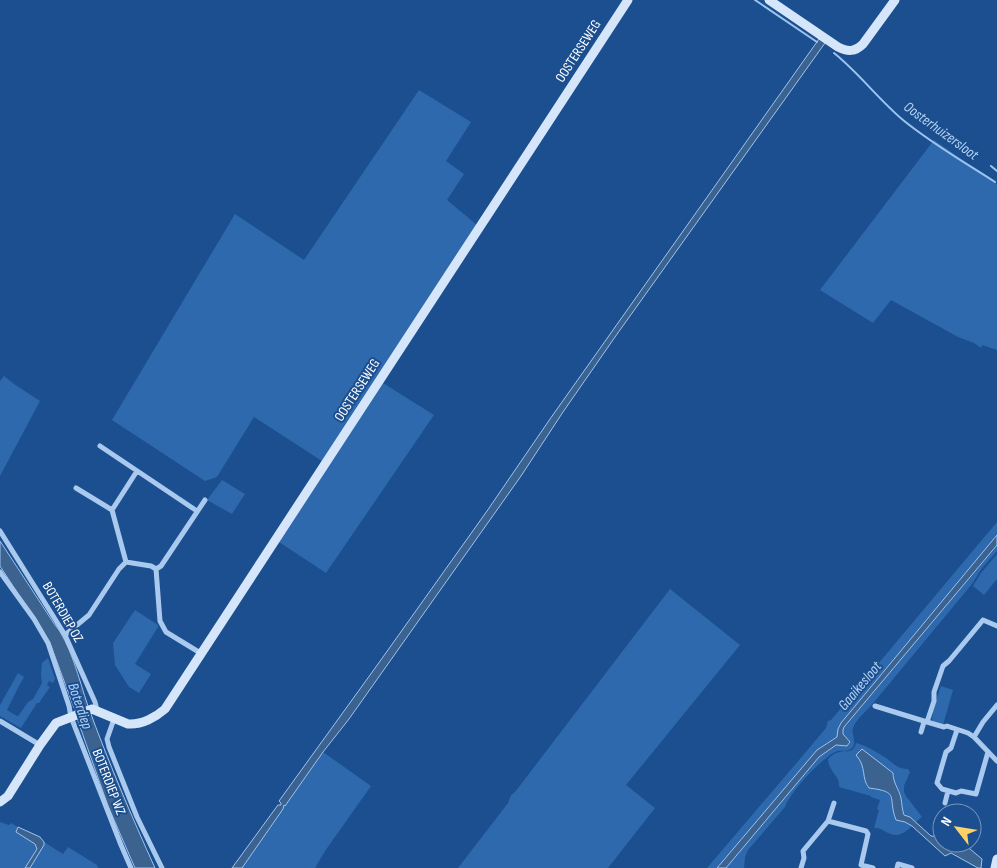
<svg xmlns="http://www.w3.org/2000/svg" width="997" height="868" viewBox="0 0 997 868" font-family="'Sofia Sans Condensed',sans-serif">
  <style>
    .green { fill: #2e69ad }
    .water { fill: #3c6290; stroke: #9cc4f0 }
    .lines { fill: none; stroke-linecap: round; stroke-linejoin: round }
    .stream { stroke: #9cc4f0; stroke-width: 2 }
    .street { stroke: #a9c9ee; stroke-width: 5 }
    .secondary { stroke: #d6e6fa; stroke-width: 9 }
    .labels { text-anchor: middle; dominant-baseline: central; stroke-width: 4; stroke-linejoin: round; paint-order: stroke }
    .street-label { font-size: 14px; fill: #fff; stroke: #1b4f8f }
    .water-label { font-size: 15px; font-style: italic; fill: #b5d3f5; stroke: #1b4f8f }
  </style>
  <rect width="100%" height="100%" fill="#1b4f8f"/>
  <!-- green -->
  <path class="green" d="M 419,90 L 471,122 L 446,161 L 464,174 L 447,200 L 477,225 L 322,461 L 254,417 L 217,477 L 205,481 L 112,420 L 235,214 L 304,260 Z
    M 934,140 L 997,184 L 997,350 L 982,345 L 981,348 L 974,343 L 958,337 L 891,300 L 873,323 L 820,290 Z
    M 4,376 L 14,384 L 40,401 L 0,476 L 0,381 Z
    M 383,383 L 434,415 L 326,573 L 279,542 Z
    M 222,480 L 245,494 L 232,514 L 207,500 Z
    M 997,522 L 997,535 L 841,723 L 837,737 L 817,750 L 717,868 L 707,868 L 805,753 L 826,728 L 828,721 L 831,720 Z
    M 997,545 L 997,551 L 982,568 L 972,584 L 870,707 C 864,713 856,720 853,728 C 851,734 857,742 853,747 C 849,753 840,749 835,752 C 820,760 791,791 785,807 L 748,850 L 745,857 L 744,868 L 726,868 L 819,757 L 836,745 L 847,746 L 850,743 C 847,737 840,735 844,727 Z
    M 997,554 L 997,579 L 984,595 L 973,586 L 981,573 Z
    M 670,589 L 740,645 L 626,785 L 655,808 L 608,868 L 458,868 L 508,803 L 511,795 L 515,792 Z
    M 135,610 L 158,625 L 158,627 L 135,664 L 151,674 L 139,693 L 129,687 L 115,665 L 113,643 Z
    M 48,658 L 55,679 L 53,683 L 49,681 L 47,685 L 50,687 L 39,703 L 37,703 L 21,728 L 0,716 L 0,705 L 18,673 L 24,677 L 19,686 L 7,710 L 17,716 L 19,715 L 28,702 L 33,699 L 42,683 L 41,674 L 42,663 Z
    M 941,686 L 953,690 L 943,725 L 932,721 L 933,709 Z
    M 856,743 C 865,745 875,751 883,756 C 893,762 894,768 908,769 L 910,772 L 904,786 L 904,792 L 906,796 L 922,817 L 916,822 L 903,813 L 901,796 L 894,782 L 893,773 L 883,765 L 861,760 L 865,775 L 865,781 L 867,787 C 872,789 878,788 884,790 C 894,794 893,810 896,820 L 905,822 L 912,826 C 903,834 898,838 886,832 C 881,829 880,828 874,828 L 879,810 L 877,809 L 880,800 L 871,797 L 871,796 L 839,787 C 840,778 834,775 830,767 C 829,765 828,761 828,759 C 831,756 835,753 839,752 C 849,750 853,754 856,743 Z
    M 323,752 L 371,786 L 325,851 L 315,868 L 242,868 L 283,809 L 282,808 L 284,805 L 285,806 Z
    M 0,822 L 9,825 L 11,823 L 18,827 L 16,832 L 35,844 L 37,849 L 25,868 L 0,868 Z
    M 44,842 L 63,854 L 68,847 L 97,865 L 98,868 L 30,868 L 44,845 Z"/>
  <!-- water -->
  <path class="water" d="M 819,39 L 825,43 L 615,337 L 563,412 L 521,476 L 349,719 L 323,752 L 285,806 L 284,805 L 283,809 L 242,868 L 232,868 L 275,809 L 278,805 L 281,805 L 281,803 L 279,801 L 378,664 L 487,511 L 550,419 Z
    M 997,535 L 997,545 L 844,727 L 843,730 L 843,734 L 850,742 L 847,746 L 836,745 L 819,757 L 726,868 L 717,868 L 817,750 L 837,737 L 838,729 L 841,723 Z
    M 0,541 L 53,622 C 71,643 79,680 88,706 C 108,761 131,815 155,868 L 135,868 L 108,806 L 78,721 C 79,716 78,712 74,708 L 50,643 L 0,566 Z
    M 862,749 L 893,773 C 893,783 899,789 901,798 C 902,804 902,809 904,815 L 910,817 L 931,836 L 942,837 L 942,843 L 966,843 L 970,849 L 982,859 L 981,868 L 978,868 L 951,853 L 945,856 L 912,826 L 905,822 L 896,820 C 887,797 901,792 869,788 C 861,779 867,767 856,755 Z
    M 18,827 L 40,837 L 44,842 L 44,845 L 30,868 L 25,868 L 37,849 L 35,844 L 16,832 Z"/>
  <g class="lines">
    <!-- stream -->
    <path class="stream" d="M 755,0 L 817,42
      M 834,53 C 859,73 878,99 903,120 C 931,143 964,162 995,182
      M 991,166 L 997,171"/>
    <!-- street -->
    <path class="street" d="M 100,446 L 197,511
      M 76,488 L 112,510 L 126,562 L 151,566 L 156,569
      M 112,510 L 137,471
      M 0,531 L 65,635 L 95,702 L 97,710
      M 156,569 L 160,621 L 166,632 L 202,654
      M 156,569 L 161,566 L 205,500
      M 0,572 L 34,619 L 48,643 L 69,706 L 71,717 L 121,845 L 131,868
      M 997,626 L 983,620 L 949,661 L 943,666 L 934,692 L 934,701 L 927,722 L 944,727 L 947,726 L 968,733 L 974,737 L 997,761
      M 65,635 L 89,615 L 119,569 L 126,562
      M 875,706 L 927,722
      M 114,719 L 107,739 L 109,747 L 137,817 L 162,868
      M 0,721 L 40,745
      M 957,730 L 951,748 L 946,752 L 937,783 L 942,789 L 956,793 L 961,791 L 976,794 L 988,752
      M 921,732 L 924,722
      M 974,737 L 983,722 L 997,705
      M 834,803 L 828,821 L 866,831 L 868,834 L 861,865 L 873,868
      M 945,803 L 948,791
      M 801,868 L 804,858 L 803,851 L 828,821
      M 897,868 L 898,864 L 912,868"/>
    <!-- secondary -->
    <path class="secondary" d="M 769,0 L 838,47 C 848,52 855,52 863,44 L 895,0
      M 0,802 L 8,796 L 40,745 L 56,723 L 92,709 L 128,724 C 142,725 156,717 165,709 L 628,0
      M 995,868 L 997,859"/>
  </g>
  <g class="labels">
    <!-- street labels -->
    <g class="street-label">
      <text transform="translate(578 51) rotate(-57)">OOSTERSEWEG</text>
      <text transform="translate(357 390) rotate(-57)">OOSTERSEWEG</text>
      <text transform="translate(63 612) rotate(60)">BOTERDIEP OZ</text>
      <text transform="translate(109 782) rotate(69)">BOTERDIEP WZ</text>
    </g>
    <!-- water labels -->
    <g class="water-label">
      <text transform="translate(941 131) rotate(36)">Oosterhuizersloot</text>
      <text transform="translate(860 686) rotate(-50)">Gaaikesloot</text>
      <text transform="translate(80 706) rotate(71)">Boterdiep</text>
    </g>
  </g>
  <!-- north arrow -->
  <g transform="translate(957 828) rotate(301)"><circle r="24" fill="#1b4f8f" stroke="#7695bc"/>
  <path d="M0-4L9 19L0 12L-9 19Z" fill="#ffd166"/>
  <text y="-8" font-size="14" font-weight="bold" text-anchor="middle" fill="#ffffff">N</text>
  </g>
</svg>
